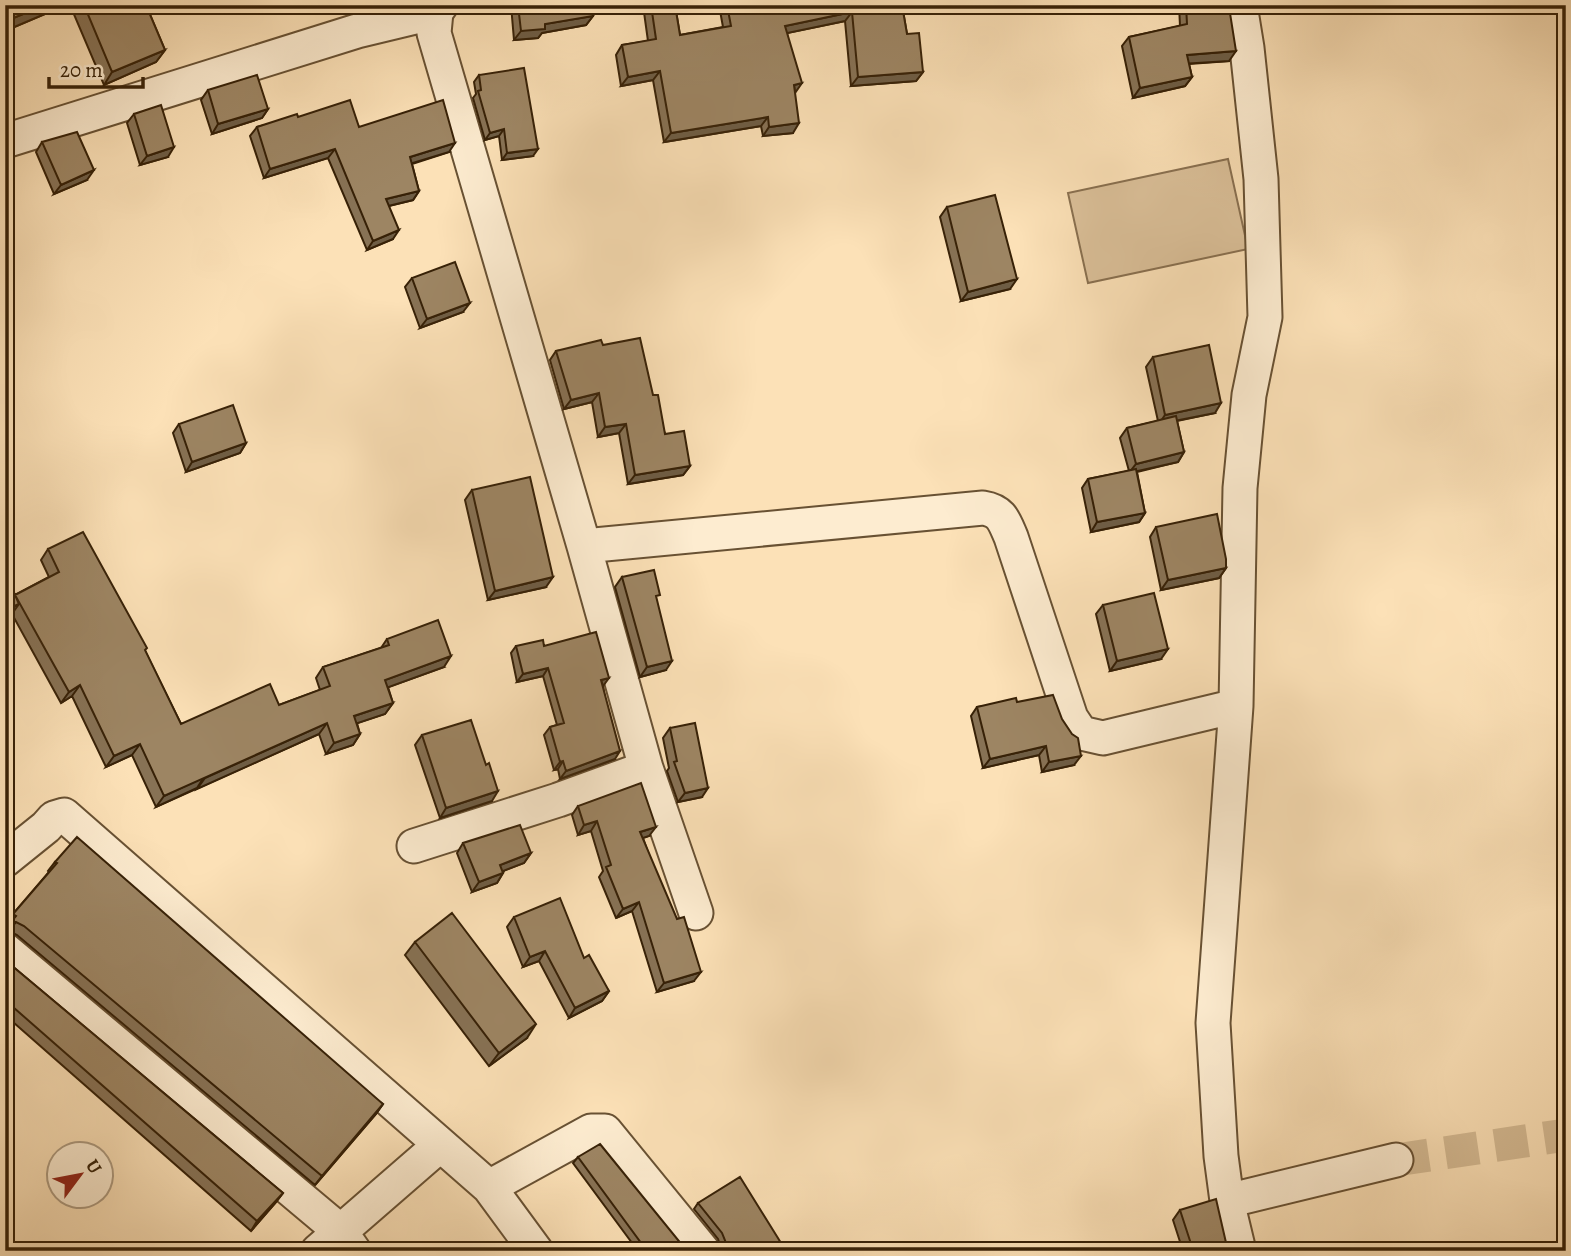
<svg xmlns="http://www.w3.org/2000/svg" width="1571" height="1256" viewBox="0 0 1571 1256" font-family="Alegreya,serif">
  <style>
    .pitch { fill: #dbc099; stroke: #897050; stroke-width: 2 }
    .lines { fill: none; stroke-linecap: round; stroke-linejoin: round }
    .street-tunnel { stroke: #d5bb94; stroke-width: 33; stroke-dasharray: 33 17; stroke-linecap: butt }
    .street-casing { stroke: #685133; stroke-width: 37 }
    .street { stroke: #fdecd0; stroke-width: 33 }
    .wall { fill: #877255; stroke: #372107; stroke-width: 2 }
    .shaded-wall { fill: #6e5d45; stroke: #372107; stroke-width: 2 }
    .building { fill: #9d8563; stroke: #372107; stroke-width: 2 }
  </style>
  <rect width="100%" height="100%" fill="#fce1b7"/>
  <filter id="stains"><feTurbulence type="fractalNoise" baseFrequency=".00286" numOctaves="4"/><feColorMatrix values="0 0 0 0 .2 0 0 0 0 .09 0 0 0 0 .02 0 0 0 .5 -.17"/></filter>
  <radialGradient id="worn" r=".72"><stop offset=".6" stop-color="#630" stop-opacity="0"/><stop offset="1" stop-color="#630" stop-opacity=".3"/></radialGradient>
  <!-- pitch -->
  <path class="pitch" d="M 1228,159 L 1248,249 L 1088,283 L 1068,193 Z"/>
  <g class="lines">
    <!-- street-tunnel -->
    <path class="street-tunnel" d="M 1396,1160 L 1566,1135"/>
    <defs>
      <path id="street" d="M 441,5 L 436,12 L 434,33 L 584,546 L 646,768 L 696,913
        M 5,141 L 357,31 L 436,12
        M 584,546 L 983,508 C 1002,511 1004,521 1011,537 L 1071,718 L 1081,733 L 1103,738 L 1236,706
        M 414,846 L 558,800 L 646,768
        M 5,860 L 46,827 L 54,818 L 64,815 L 489,1187 L 536,1251
        M 5,950 L 340,1231 L 354,1251
        M 489,1187 L 591,1131 L 605,1131 L 703,1251
        M 1227,1201 L 1396,1160
        M 318,1251 L 440,1145
        M 1239,1251 L 1227,1201 L 1221,1156 L 1213,1023 L 1236,706 L 1240,488 L 1249,395 L 1265,317 L 1261,179 L 1247,48 L 1240,5"/>
    </defs>
    <!-- street casing -->
    <use href="#street" class="street-casing"/>
    <!-- street -->
    <use href="#street" class="street"/>
  </g>
  <!-- wall -->
  <path class="wall" d="M 5,5 L 66,5 L 5,31 Z
    M 70,5 L 146,5 L 165,50 L 156,62 L 104,85 Z
    M 511,5 L 591,5 L 593,16 L 586,25 L 542,33 L 538,38 L 514,40 Z
    M 643,5 L 675,5 L 680,35 L 723,27 L 719,5 L 902,5 L 907,34 L 923,72 L 916,81 L 851,86 L 845,21 L 787,33 L 795,93 L 793,133 L 763,136 L 761,126 L 664,142 L 653,80 L 621,86 L 616,55 L 622,45 L 648,41 Z
    M 1179,5 L 1218,5 L 1218,14 L 1229,61 L 1189,64 L 1192,77 L 1185,86 L 1133,98 L 1122,46 L 1129,37 L 1180,26 Z
    M 479,75 L 533,156 L 502,160 L 499,136 L 485,140 L 473,98 L 476,94 L 474,82 Z
    M 208,90 L 268,109 L 262,118 L 212,134 L 201,100 Z
    M 134,114 L 168,157 L 140,165 L 127,123 Z
    M 298,117 L 359,127 L 449,152 L 412,164 L 419,191 L 413,200 L 389,206 L 393,239 L 367,250 L 328,158 L 264,178 L 250,136 L 257,127 Z
    M 42,142 L 87,180 L 54,194 L 36,152 Z
    M 947,207 L 1010,289 L 961,301 L 940,217 Z
    M 412,278 L 463,312 L 420,328 L 405,287 Z
    M 603,345 L 653,395 L 665,434 L 690,466 L 683,475 L 628,484 L 619,433 L 598,437 L 592,402 L 564,409 L 550,360 L 556,351 Z
    M 1153,357 L 1215,413 L 1177,421 L 1184,452 L 1178,462 L 1137,472 L 1145,513 L 1139,522 L 1091,532 L 1082,488 L 1088,479 L 1129,471 L 1120,438 L 1127,428 L 1158,421 L 1146,367 Z
    M 179,424 L 246,443 L 240,453 L 186,472 L 173,433 Z
    M 472,490 L 546,587 L 488,600 L 465,500 Z
    M 1156,527 L 1226,568 L 1219,578 L 1161,590 L 1150,537 Z
    M 48,549 L 145,651 L 181,724 L 279,705 L 320,690 L 316,678 L 323,667 L 381,648 L 387,639 L 444,667 L 388,687 L 393,703 L 385,714 L 357,723 L 360,734 L 353,745 L 326,754 L 319,734 L 156,807 L 132,755 L 106,767 L 72,696 L 61,703 L 12,614 L 9,618 L 15,595 L 49,577 L 41,560 Z
    M 622,577 L 666,670 L 640,677 L 615,587 Z
    M 1103,605 L 1161,659 L 1110,671 L 1096,614 Z
    M 516,646 L 544,646 L 603,686 L 615,759 L 560,779 L 558,769 L 554,770 L 544,735 L 550,727 L 557,725 L 543,676 L 517,682 L 511,653 Z
    M 1017,702 L 1074,765 L 1042,772 L 1039,755 L 983,768 L 971,716 L 977,707 Z
    M 670,728 L 702,797 L 678,802 L 667,771 L 669,768 L 663,738 Z
    M 422,735 L 486,765 L 492,801 L 440,818 L 415,745 Z
    M 578,806 L 649,836 L 643,838 L 694,981 L 657,992 L 632,911 L 616,918 L 599,877 L 603,871 L 591,831 L 578,835 L 572,815 Z
    M 463,843 L 531,853 L 524,863 L 502,871 L 503,873 L 497,883 L 472,892 L 457,853 Z
    M 55,862 L 383,1104 L 376,1114 L 315,1185 L 17,935 L 9,931 L 5,931 L 8,925 L 6,923 L 13,914 L 49,872 L 48,871 Z
    M 514,917 L 584,958 L 609,991 L 602,1001 L 569,1018 L 539,961 L 523,967 L 507,927 Z
    M 415,942 L 527,1038 L 489,1066 L 405,955 Z
    M 5,960 L 283,1193 L 276,1202 L 251,1231 L 5,1015 Z
    M 578,1157 L 687,1251 L 638,1251 L 573,1163 Z
    M 698,1203 L 786,1251 L 722,1251 L 718,1239 L 694,1209 Z
    M 1180,1210 L 1227,1247 L 1230,1251 L 1183,1251 L 1173,1220 Z"/>
  <!-- shaded-wall -->
  <path class="shaded-wall" d="M 45,5 L 66,5 L 5,31 L 5,28 L 11,19 Z
    M 852,12 L 845,21 L 778,35 L 785,26 Z
    M 593,16 L 586,25 L 542,33 L 538,38 L 514,40 L 521,31 L 545,24 Z
    M 165,50 L 156,62 L 104,85 L 112,72 Z
    M 1236,51 L 1229,61 L 1181,64 L 1187,55 Z
    M 660,71 L 653,80 L 621,86 L 628,77 Z
    M 923,72 L 916,81 L 851,86 L 858,77 Z
    M 1192,77 L 1185,86 L 1133,98 L 1140,88 Z
    M 802,83 L 795,93 L 794,85 Z
    M 268,109 L 262,118 L 212,134 L 218,124 Z
    M 768,117 L 761,126 L 664,142 L 671,133 Z
    M 799,123 L 793,133 L 763,136 L 769,127 Z
    M 504,129 L 499,136 L 485,140 L 490,133 Z
    M 455,143 L 449,152 L 403,166 L 410,157 Z
    M 174,147 L 168,157 L 140,165 L 147,156 Z
    M 335,149 L 328,158 L 264,178 L 270,169 Z
    M 538,149 L 533,156 L 502,160 L 507,153 Z
    M 94,170 L 87,180 L 54,194 L 61,185 Z
    M 419,191 L 413,200 L 380,208 L 386,199 Z
    M 399,230 L 393,239 L 367,250 L 373,241 Z
    M 1017,279 L 1010,289 L 961,301 L 968,292 Z
    M 470,303 L 463,312 L 420,328 L 427,319 Z
    M 599,393 L 592,402 L 564,409 L 571,400 Z
    M 1221,403 L 1215,413 L 1159,424 L 1165,415 Z
    M 626,424 L 619,433 L 598,437 L 605,427 Z
    M 246,443 L 240,453 L 186,472 L 192,462 Z
    M 1184,452 L 1178,462 L 1129,473 L 1136,464 Z
    M 690,466 L 683,475 L 628,484 L 635,475 Z
    M 1145,513 L 1139,522 L 1091,532 L 1097,522 Z
    M 1226,568 L 1219,578 L 1161,590 L 1168,580 Z
    M 553,577 L 546,587 L 488,600 L 495,591 Z
    M 19,604 L 9,618 L 5,620 L 5,610 Z
    M 1168,649 L 1161,659 L 1110,671 L 1117,661 Z
    M 451,656 L 444,667 L 378,691 L 385,680 Z
    M 672,661 L 666,670 L 640,677 L 647,667 Z
    M 548,668 L 543,676 L 517,682 L 523,674 Z
    M 609,678 L 603,686 L 601,680 Z
    M 80,685 L 72,696 L 61,703 L 69,692 Z
    M 393,703 L 385,714 L 346,727 L 354,716 Z
    M 327,723 L 319,734 L 197,789 L 205,778 Z
    M 360,734 L 353,745 L 326,754 L 334,743 Z
    M 140,744 L 132,755 L 106,767 L 114,756 Z
    M 1046,746 L 1039,755 L 983,768 L 990,759 Z
    M 620,751 L 615,759 L 560,779 L 566,771 Z
    M 1081,756 L 1074,765 L 1042,772 L 1049,762 Z
    M 563,761 L 558,769 L 554,770 L 560,762 Z
    M 204,777 L 197,788 L 156,807 L 164,796 Z
    M 708,788 L 702,797 L 678,802 L 685,793 Z
    M 498,791 L 492,801 L 440,818 L 446,808 Z
    M 597,821 L 591,831 L 578,835 L 584,825 Z
    M 656,827 L 649,836 L 634,841 L 640,832 Z
    M 531,853 L 524,863 L 493,875 L 500,865 Z
    M 503,873 L 497,883 L 472,892 L 479,882 Z
    M 639,902 L 632,911 L 616,918 L 623,909 Z
    M 11,922 L 16,922 L 9,931 L 5,931 L 5,930 Z
    M 545,951 L 539,961 L 523,967 L 530,957 Z
    M 701,972 L 694,981 L 657,992 L 664,983 Z
    M 609,991 L 602,1001 L 569,1018 L 575,1008 Z
    M 536,1024 L 527,1038 L 489,1066 L 499,1053 Z
    M 383,1104 L 376,1114 L 315,1185 L 322,1176 Z
    M 283,1193 L 276,1202 L 251,1231 L 257,1221 Z"/>
  <!-- building -->
  <path class="building" d="M 6,5 L 45,5 L 11,19 Z
    M 84,5 L 146,5 L 165,50 L 112,72 Z
    M 518,5 L 591,5 L 593,16 L 545,24 L 545,29 L 521,31 Z
    M 651,5 L 675,5 L 680,35 L 731,26 L 727,5 L 902,5 L 907,34 L 919,33 L 923,72 L 858,77 L 852,12 L 785,26 L 802,83 L 794,85 L 799,123 L 769,127 L 768,117 L 671,133 L 660,71 L 628,77 L 622,45 L 656,39 Z
    M 1186,5 L 1218,5 L 1218,14 L 1230,13 L 1236,51 L 1187,55 L 1192,77 L 1140,88 L 1129,37 L 1187,24 Z
    M 524,68 L 538,149 L 507,153 L 504,129 L 490,133 L 478,91 L 481,90 L 479,75 Z
    M 257,75 L 268,109 L 218,124 L 208,90 Z
    M 350,100 L 359,127 L 443,100 L 455,143 L 410,157 L 419,191 L 386,199 L 399,230 L 373,241 L 335,149 L 270,169 L 257,127 L 297,114 L 298,117 Z
    M 161,105 L 174,147 L 147,156 L 134,114 Z
    M 77,132 L 94,170 L 61,185 L 42,142 Z
    M 995,195 L 1017,279 L 968,292 L 947,207 Z
    M 455,262 L 470,303 L 427,319 L 412,278 Z
    M 640,338 L 653,395 L 658,395 L 665,434 L 684,431 L 690,466 L 635,475 L 626,424 L 605,427 L 599,393 L 571,400 L 556,351 L 601,340 L 603,345 Z
    M 1209,345 L 1221,403 L 1165,415 L 1153,357 Z
    M 233,405 L 246,443 L 192,462 L 179,424 Z
    M 1176,416 L 1184,452 L 1136,464 L 1127,428 Z
    M 1136,469 L 1145,513 L 1097,522 L 1088,479 Z
    M 530,477 L 553,577 L 495,591 L 472,490 Z
    M 1217,514 L 1226,559 L 1226,568 L 1168,580 L 1156,527 Z
    M 83,532 L 147,648 L 145,650 L 181,724 L 270,684 L 279,705 L 330,686 L 323,667 L 389,645 L 387,639 L 438,620 L 451,656 L 385,680 L 393,703 L 354,716 L 360,734 L 334,743 L 327,723 L 164,796 L 140,744 L 114,756 L 80,685 L 69,692 L 15,595 L 59,572 L 48,549 Z
    M 654,570 L 660,595 L 656,596 L 672,661 L 647,667 L 622,577 Z
    M 5,572 L 19,604 L 5,610 Z
    M 1154,593 L 1168,649 L 1117,661 L 1103,605 Z
    M 596,632 L 609,678 L 601,680 L 620,751 L 566,771 L 563,761 L 560,762 L 550,727 L 564,723 L 548,668 L 523,674 L 516,646 L 543,640 L 544,646 Z
    M 1053,695 L 1062,719 L 1072,734 L 1078,738 L 1081,756 L 1049,762 L 1046,746 L 990,759 L 977,707 L 1016,698 L 1017,702 Z
    M 471,720 L 486,765 L 489,763 L 498,791 L 446,808 L 422,735 Z
    M 695,723 L 708,788 L 685,793 L 674,762 L 677,761 L 670,728 Z
    M 641,783 L 656,827 L 640,832 L 677,919 L 684,917 L 701,972 L 664,983 L 639,902 L 623,909 L 606,867 L 611,865 L 597,821 L 584,825 L 578,806 Z
    M 520,825 L 531,853 L 500,865 L 503,873 L 479,882 L 463,843 Z
    M 77,837 L 383,1104 L 322,1176 L 24,926 L 16,922 L 11,922 L 16,916 L 13,914 L 57,863 L 55,862 Z
    M 560,898 L 584,958 L 589,955 L 609,991 L 575,1008 L 545,951 L 530,957 L 514,917 Z
    M 452,913 L 536,1024 L 499,1053 L 415,942 Z
    M 5,960 L 283,1193 L 257,1221 L 5,1000 Z
    M 600,1144 L 687,1251 L 647,1251 L 578,1157 Z
    M 740,1177 L 786,1251 L 725,1251 L 726,1243 L 722,1233 L 698,1203 Z
    M 1216,1199 L 1227,1247 L 1230,1251 L 1185,1251 L 1192,1247 L 1180,1210 Z"/>
  <!-- margin -->
  <rect width="1571" height="1256" fill="none" stroke="#fce1b7" stroke-width="28"/>
  <rect x="7" y="7" width="1557" height="1242" fill="none" stroke="#372107" stroke-width="3.5"/>
  <rect x="14" y="14" width="1543" height="1228" fill="none" stroke="#372107" stroke-width="2"/>
  <!-- north arrow -->
  <g transform="translate(80 1175) rotate(58)"><circle r="33" fill="#fdecd0" stroke="#ae9b80" stroke-width="2"/>
  <path d="M0-5L12 26L0 18L-12 26Z" fill="#8f2418"/>
  <text y="-10" font-size="19" font-weight="bold" text-anchor="middle" fill="#372107">U</text>
  </g>
  <!-- scale -->
  <path d="M49 77v10h94v-10" fill="none" stroke="#372107" stroke-width="3.5"/>
  <text x="60" y="77" font-size="21" fill="#372107" stroke="#fdecd0" stroke-width="5" paint-order="stroke">20 m</text>
  <rect width="100%" height="100%" filter="url(#stains)"/>
  <rect width="100%" height="100%" fill="url(#worn)"/>
</svg>
